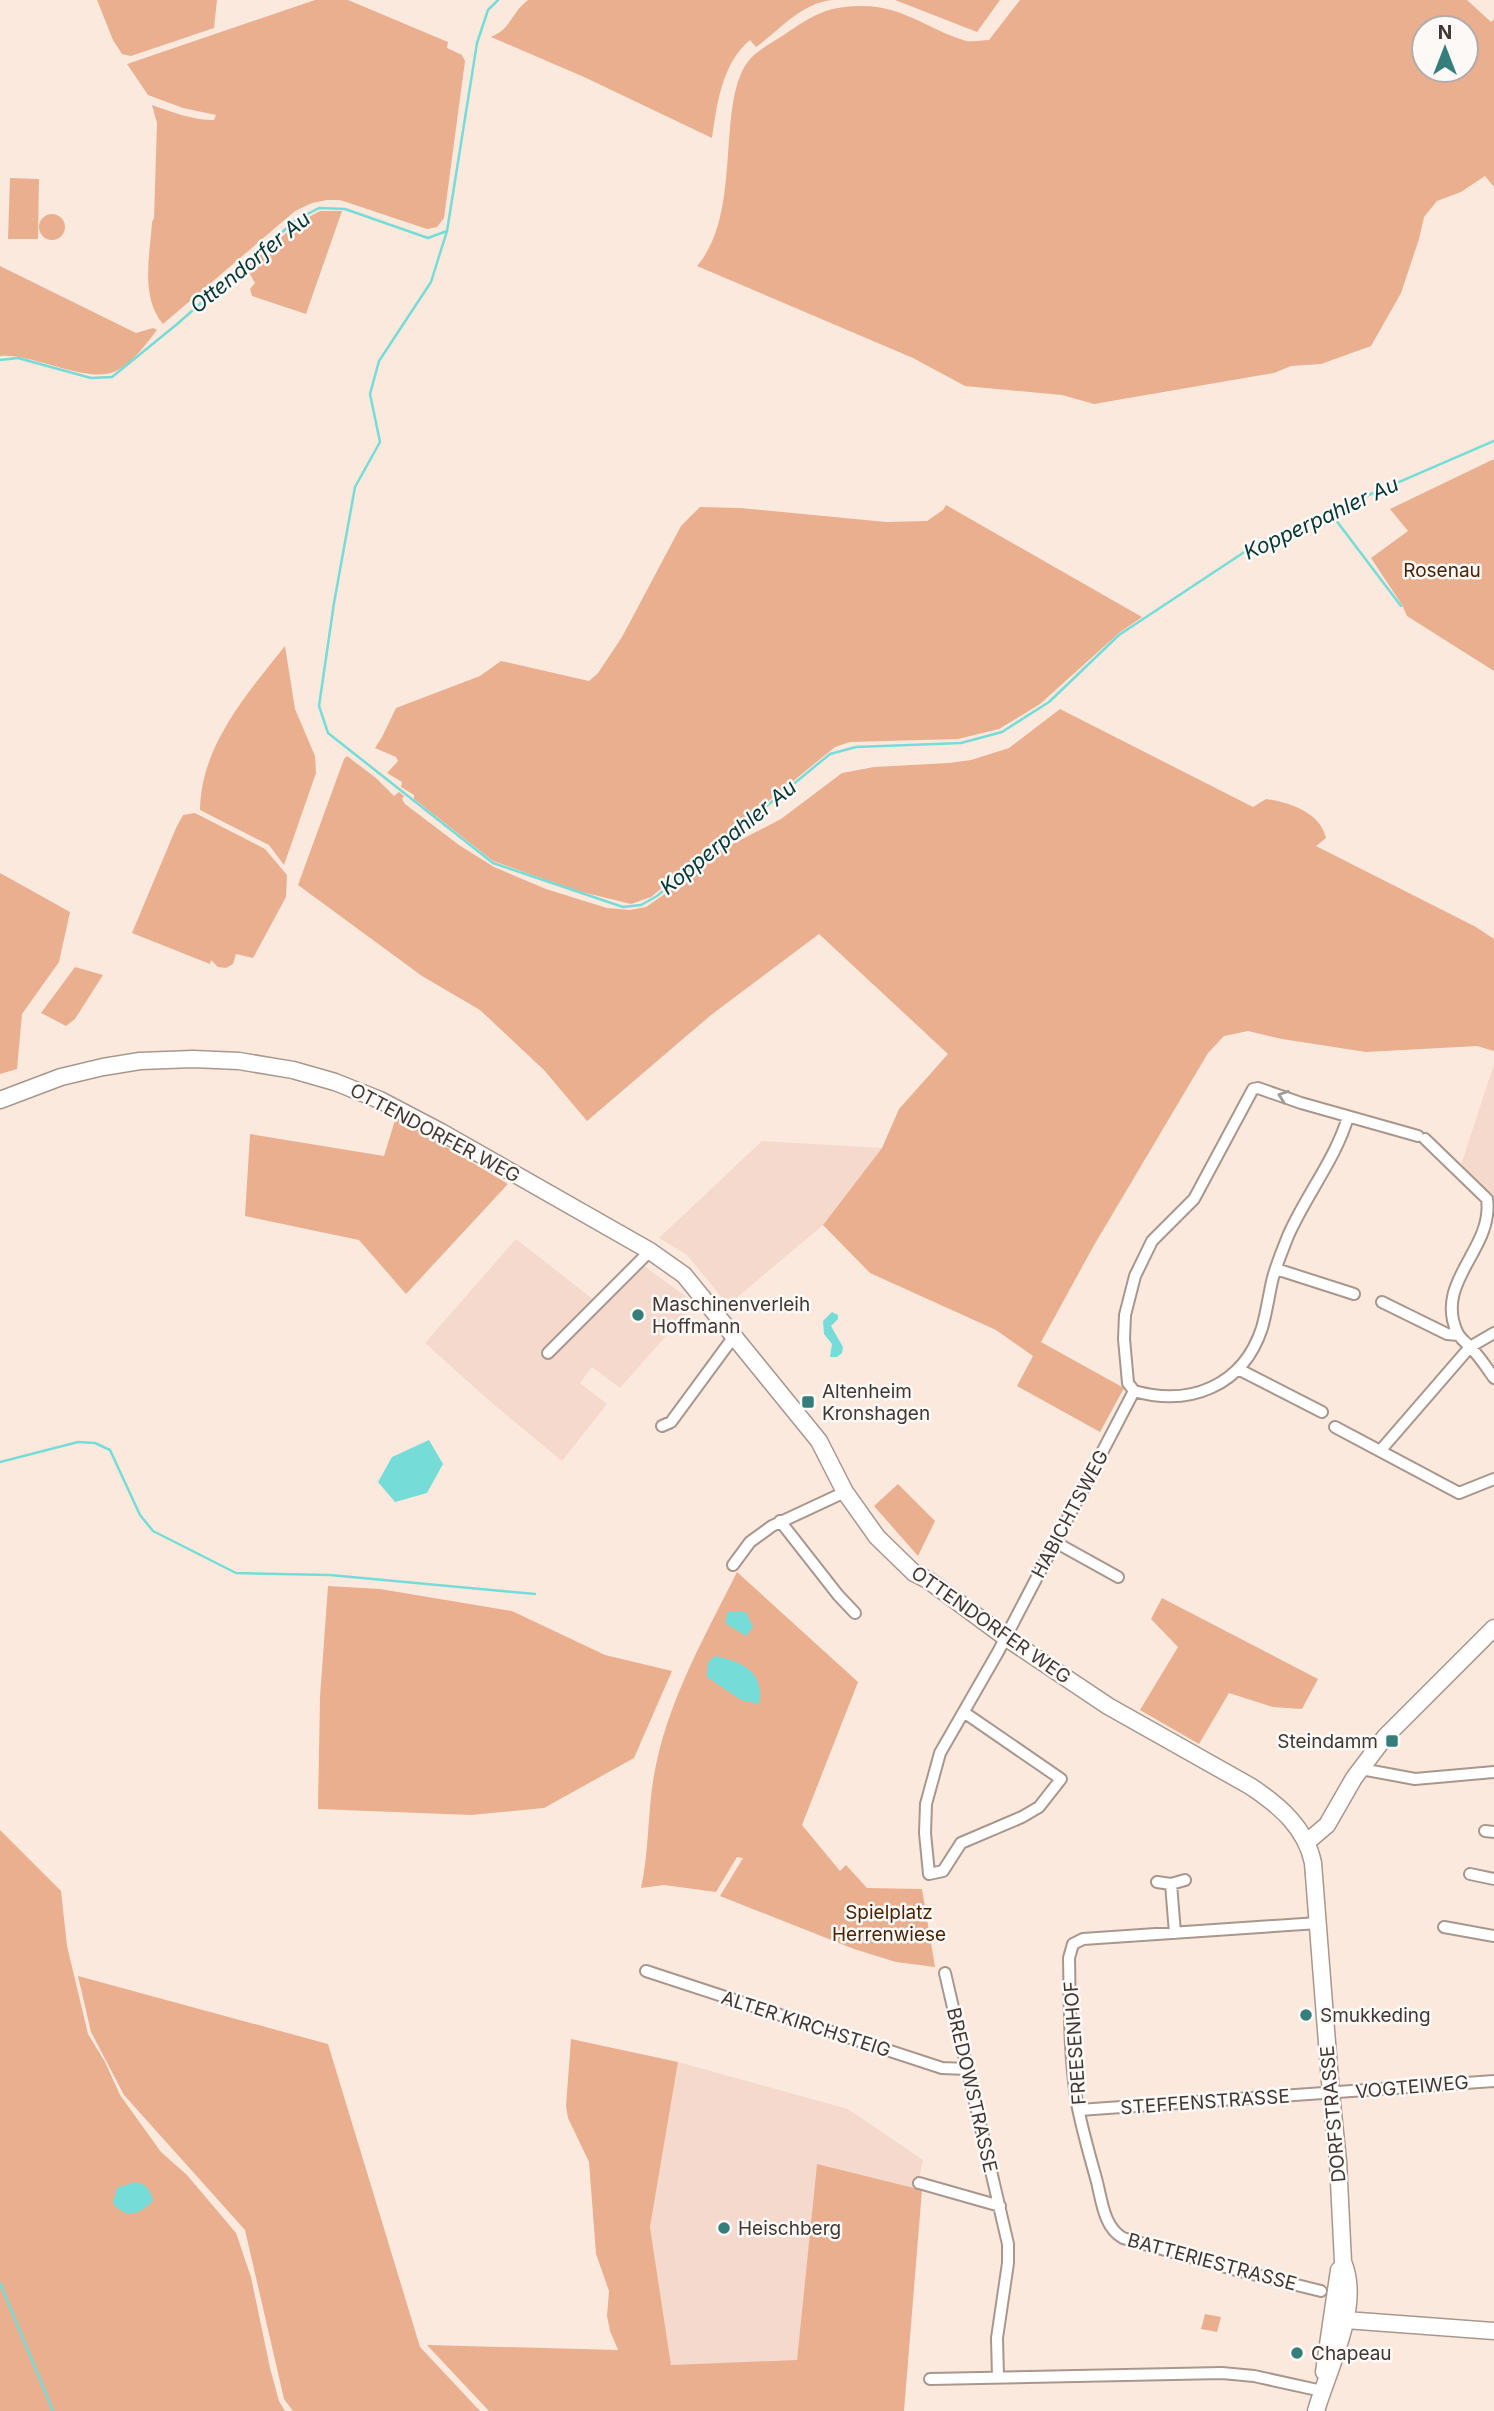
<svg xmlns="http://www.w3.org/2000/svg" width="1494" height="2411" viewBox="0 0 1494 2411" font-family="Inter,sans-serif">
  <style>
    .built { fill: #f4d9cc }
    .green { fill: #eaaf8e; fill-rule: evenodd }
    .water { fill: #75dcd8 }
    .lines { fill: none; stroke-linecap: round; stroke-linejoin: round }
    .stream { stroke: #75dcd8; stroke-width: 2.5 }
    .street-casing { stroke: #a9978e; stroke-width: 14 }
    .secondary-casing { stroke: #a9978e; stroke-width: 19 }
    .street { stroke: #fff; stroke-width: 10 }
    .secondary { stroke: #fff; stroke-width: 16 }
    .oneway { stroke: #a09c9a }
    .poi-dot { fill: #357e7c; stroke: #fdf9f7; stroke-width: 2.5 }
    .labels { text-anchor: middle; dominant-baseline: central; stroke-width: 5; stroke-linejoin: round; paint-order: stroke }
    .park-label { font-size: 19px; fill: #4c2204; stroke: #fdf9f7 }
    .street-label { font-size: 19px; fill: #403834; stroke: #fdf9f7 }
    .poi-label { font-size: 19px; fill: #403834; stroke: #fdf9f7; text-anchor: start }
    .water-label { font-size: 21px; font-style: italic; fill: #043837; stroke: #fdf9f7 }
  </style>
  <rect width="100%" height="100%" fill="#fce9de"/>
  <!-- built -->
  <path class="built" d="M 1494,1064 L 1494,1200 L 1460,1168 Z
    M 762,1141 L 882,1148 L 823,1225 L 728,1305 L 687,1255 L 659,1238 Z
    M 516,1239 L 594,1300 L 633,1258 L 695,1303 L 620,1388 L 592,1367 L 580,1383 L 607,1404 L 562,1461 L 493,1404 L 425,1343 Z
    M 678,2062 L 848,2109 L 923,2160 L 917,2189 L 817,2164 L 797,2361 L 671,2365 L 650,2227 Z"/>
  <!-- green -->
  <path class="green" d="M 97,0 L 217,0 L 214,28 L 131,56 L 122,54 L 113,40 Z
    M 315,0 L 348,0 L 448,42 L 447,48 L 462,55 L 465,61 L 444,218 L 437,227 L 427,229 L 340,200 L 327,200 L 312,203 L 295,211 L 163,324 C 140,297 150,255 152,222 L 154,218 L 157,123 L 152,105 C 172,112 192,120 214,120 L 216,115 L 183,108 L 148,95 L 127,64 Z
    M 528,0 L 832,0 C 801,3 780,30 756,47 L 750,40 C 722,63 717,104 712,138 L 584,77 L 491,37 C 512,28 510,14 528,0 Z
    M 895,0 L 1000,0 L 977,32 Z
    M 1020,0 L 1467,0 L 1491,22 L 1494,19 L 1494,187 L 1485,176 L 1461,192 L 1437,201 L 1424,217 L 1419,239 L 1401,293 L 1371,346 L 1321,364 L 1291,366 L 1274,373 L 1094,404 L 1062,395 L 965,386 L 913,358 L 697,266 C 746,210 712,93 754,55 C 763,47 775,41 785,34 C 812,16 825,7 858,6 C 900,4 926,28 963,40 C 971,43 981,40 989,40 ZM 1424,28 L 1466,28 L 1466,70 L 1424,70 Z
    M 10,178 L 39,179 L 38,239 L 8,239 Z
    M 320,211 L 342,211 L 306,314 L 252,296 L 250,289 L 255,283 L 246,267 L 298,223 Z
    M39 227a13 13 0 1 1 26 0a13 13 0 1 1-26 0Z
    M 0,260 L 0,266 L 136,333 L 153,328 L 157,330 C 146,344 134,361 118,370 C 89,386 34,353 0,356 Z
    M 1494,459 L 1494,671 L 1407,616 L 1402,605 L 1371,558 L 1408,531 L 1390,509 Z
    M 946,505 L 1142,617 L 1119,633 L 1040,704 L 999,729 L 958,739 L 850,742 L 835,747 L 651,897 L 631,904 L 574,890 L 493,861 L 414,799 L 414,795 L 401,787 L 402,782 L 387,773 L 398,761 L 396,757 L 375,748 L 382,737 L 396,708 L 480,676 L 501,661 L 589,681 L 598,673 L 622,637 L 681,526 L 700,507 L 740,508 L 886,522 L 927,521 L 943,510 Z
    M 285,646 L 295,709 L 315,756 L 316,773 L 284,865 L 269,845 L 200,810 C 201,745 247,694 285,646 Z
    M 1060,709 L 1253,807 L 1266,799 C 1289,802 1321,813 1326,838 L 1316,846 L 1476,927 L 1494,939 L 1494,1051 L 1477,1046 L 1366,1052 L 1282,1039 L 1248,1031 L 1224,1036 L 1208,1053 L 1093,1247 L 1041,1342 L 1124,1388 L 1100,1432 L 1017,1386 L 1033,1356 L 996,1330 L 870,1273 L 823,1225 L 882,1148 L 899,1109 L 948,1054 L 819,934 L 711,1015 L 587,1121 L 544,1070 L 480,1010 L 422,976 L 298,885 L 344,759 L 347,756 L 376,778 L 394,796 L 399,792 L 404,796 L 402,799 L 405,804 L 459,845 L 494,867 L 546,889 L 607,908 L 630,910 L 646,907 L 662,896 L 708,857 L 781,819 L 842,773 L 874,767 L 949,763 L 971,760 L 1009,748 Z
    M 195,813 L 265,849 L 287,875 L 286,897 L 253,958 L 236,954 L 233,964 L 226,968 L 218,967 L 211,960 L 210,964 L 132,933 L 176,828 L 183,815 Z
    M 0,873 L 70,912 L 59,962 L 22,1014 L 17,1069 L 0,1074 Z
    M 75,967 L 103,975 L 75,1019 L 66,1026 L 41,1013 Z
    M 396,1117 L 508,1184 L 406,1294 L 359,1240 L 245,1216 L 250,1134 L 384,1156 Z
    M 898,1484 L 935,1521 L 918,1556 L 874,1506 Z
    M 737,1572 L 858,1682 L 802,1825 L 840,1871 L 846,1865 L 867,1888 L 922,1889 L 935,1967 L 896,1962 L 854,1949 L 720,1896 L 743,1858 L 737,1857 L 716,1892 L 664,1885 L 641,1888 C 650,1848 647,1805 656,1765 C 670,1697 706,1634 737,1572 Z
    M 328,1586 L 380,1589 L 512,1611 L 605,1655 L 672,1671 L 634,1758 L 544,1808 L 471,1815 L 318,1809 L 320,1697 Z
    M 1162,1598 L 1318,1679 L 1302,1709 L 1273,1707 L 1229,1693 L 1199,1744 L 1140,1710 L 1178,1647 L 1151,1619 Z
    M 0,1830 L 61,1891 L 67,1946 L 88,2034 L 105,2062 L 120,2095 L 161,2152 L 187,2175 L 236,2233 L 251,2277 L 270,2368 L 279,2401 L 285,2411 L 0,2411 Z
    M 78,1976 L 328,2044 L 420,2347 L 480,2411 L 293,2411 L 284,2399 L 245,2230 L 124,2095 L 91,2032 Z
    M 571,2039 L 678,2062 L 650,2227 L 671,2365 L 797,2360 L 817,2164 L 922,2190 L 904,2411 L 489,2411 L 427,2345 L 618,2350 L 610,2331 L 607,2316 L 609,2291 L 596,2254 L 589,2162 L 568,2118 L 566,2106 Z
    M 1205,2314 L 1221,2317 L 1217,2332 L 1201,2329 Z"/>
  <!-- water -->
  <path class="water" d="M 832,1312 L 838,1315 L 838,1319 L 831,1326 L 843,1347 L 842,1353 L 837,1357 L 830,1357 L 832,1344 L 824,1334 L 823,1321 Z
    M 429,1440 L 443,1464 L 427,1493 L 395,1502 L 378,1482 L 392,1457 Z
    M 728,1611 L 746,1612 L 753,1627 L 746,1636 L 725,1623 Z
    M 715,1656 C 743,1662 765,1672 759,1704 L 741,1700 L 707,1677 L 708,1662 Z
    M 135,2182 C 146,2183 151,2191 153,2201 C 138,2215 127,2220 113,2203 L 117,2188 Z"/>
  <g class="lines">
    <!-- stream -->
    <path class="stream" d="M 498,0 L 488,10 L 477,43 L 447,231 L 431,282 L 379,361 L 370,394 L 380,442 L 355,487 L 334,603 L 319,706 L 328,733 L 493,863 L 623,907 L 641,905 L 657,896 L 830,754 L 856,747 L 961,743 L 1002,732 L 1049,702 L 1119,635 L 1258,543 L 1494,441
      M 0,360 L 18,358 L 91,378 L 112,377 L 176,325 L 296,220 L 319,208 L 345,209 L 428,238 L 447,231
      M 1329,511 L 1401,606
      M 0,1462 L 78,1442 L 95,1443 L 110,1450 L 140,1515 L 153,1531 L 236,1573 L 330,1575 L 535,1594
      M 0,2283 L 53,2411"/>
    <defs>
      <path id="street" d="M 1425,1139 L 1487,1199 C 1494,1249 1434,1281 1457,1332 C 1460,1339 1467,1343 1471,1348 C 1480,1357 1487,1368 1494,1378
        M 1276,1269 L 1354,1294
        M 1382,1302 L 1447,1334 L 1458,1335
        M 548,1353 L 650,1251
        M 1238,1369 L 1322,1412
        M 1134,1391 L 1128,1383 L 1124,1339 L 1125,1315 L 1135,1276 L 1152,1241 L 1194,1199 L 1253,1089 L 1258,1088 L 1301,1103 L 1418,1136
        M 1134,1391 C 1190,1407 1243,1386 1262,1328 C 1266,1314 1268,1301 1271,1286 C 1274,1269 1282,1252 1288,1236 C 1306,1195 1335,1160 1348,1117
        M 662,1426 L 671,1422 L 735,1335
        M 1335,1427 L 1459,1493 L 1494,1479
        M 1380,1451 L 1470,1347 L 1494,1333
        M 780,1521 L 838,1595 L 855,1613
        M 1055,1542 L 1118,1577
        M 733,1565 L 750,1542 L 772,1526 L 845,1492
        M 965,1713 L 1061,1779 L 1039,1807 L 1022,1817 L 961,1843 L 943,1871 L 929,1874 L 925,1833 L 926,1804 L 940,1753 L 998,1652 L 1134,1391
        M 1361,1769 L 1415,1779 L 1494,1772
        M 1485,1831 L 1494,1832
        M 1470,1874 L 1494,1879
        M 1157,1882 L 1171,1884 L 1185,1880
        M 1171,1884 L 1175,1933
        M 1318,1923 L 1083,1939 L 1073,1944 L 1069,1958 C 1070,2006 1069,2055 1077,2103 C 1082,2130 1090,2156 1097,2182 C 1102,2202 1104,2227 1123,2238 L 1236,2270 L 1321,2291
        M 1444,1927 L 1494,1936
        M 646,1971 L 942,2068 L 967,2069
        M 945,1973 L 1008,2244 L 1008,2263 L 997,2338 L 998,2377
        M 1079,2110 L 1494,2081
        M 919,2183 L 1000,2206
        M 930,2379 L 1222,2373 L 1254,2376 L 1322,2391"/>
      <path id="secondary" d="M 0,1100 L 61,1077 L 103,1067 L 140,1061 L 193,1059 L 239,1061 L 293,1070 L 335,1082 L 380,1100 L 441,1132 L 650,1251 L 684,1275 L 819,1441 L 845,1492 L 877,1537 L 914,1573 L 928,1580 L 1005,1637 L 1108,1706 L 1250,1786 C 1279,1805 1306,1828 1313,1863 L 1331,2094 L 1338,2161 L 1343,2262 C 1362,2306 1328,2369 1316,2411
        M 1307,1842 L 1327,1825 L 1354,1778 L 1385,1737 L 1494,1628
        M 1332,2319 L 1494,2331
        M 1324,2372 L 1339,2270"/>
    </defs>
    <!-- street casing -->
    <use href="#street" class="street-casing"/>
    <!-- secondary casing -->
    <use href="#secondary" class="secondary-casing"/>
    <!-- street -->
    <use href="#street" class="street"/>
    <!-- secondary -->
    <use href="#secondary" class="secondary"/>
  </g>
  <!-- one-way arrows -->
  <defs><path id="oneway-chevron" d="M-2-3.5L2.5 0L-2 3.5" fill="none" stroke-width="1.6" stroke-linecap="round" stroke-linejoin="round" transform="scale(1.75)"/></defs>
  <use class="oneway" href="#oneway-chevron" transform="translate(1283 1096) rotate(-160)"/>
  <!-- markers -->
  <g class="poi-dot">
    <circle cx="638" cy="1315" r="7"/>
    <rect x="801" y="1395" width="14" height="14" rx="3.5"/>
    <rect x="1385" y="1734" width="14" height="14" rx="3.5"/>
    <circle cx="1306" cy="2015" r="7"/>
    <circle cx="724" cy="2228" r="7"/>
    <circle cx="1297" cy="2353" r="7"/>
  </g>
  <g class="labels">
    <!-- park labels -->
    <g class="park-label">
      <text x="1442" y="570">Rosenau</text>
      <text x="889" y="1912">Spielplatz<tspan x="889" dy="22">Herrenwiese</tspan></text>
    </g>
    <!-- street labels -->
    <g class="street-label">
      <text transform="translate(435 1133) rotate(28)">OTTENDORFER WEG</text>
      <text transform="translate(1070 1514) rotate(-62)">HABICHTSWEG</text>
      <text transform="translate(991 1625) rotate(35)">OTTENDORFER WEG</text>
      <text transform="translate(806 2024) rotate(18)">ALTER KIRCHSTEIG</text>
      <text transform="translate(1075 2043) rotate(-94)">FREESENHOF</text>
      <text transform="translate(1412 2087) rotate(-5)">VOGTEIWEG</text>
      <text transform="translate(972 2090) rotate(77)">BREDOWSTRASSE</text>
      <text transform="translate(1205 2102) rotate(-4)">STEFFENSTRASSE</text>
      <text transform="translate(1333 2114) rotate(-95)">DORFSTRASSE</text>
      <text transform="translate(1212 2262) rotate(15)">BATTERIESTRASSE</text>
    </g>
    <!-- poi labels -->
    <g class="poi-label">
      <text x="652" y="1304">Maschinenverleih<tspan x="652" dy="22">Hoffmann</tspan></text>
      <text x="822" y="1391">Altenheim<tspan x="822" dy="22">Kronshagen</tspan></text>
      <text x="1378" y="1741" text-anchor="end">Steindamm</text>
      <text x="1320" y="2015">Smukkeding</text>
      <text x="738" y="2228">Heischberg</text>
      <text x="1311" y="2353">Chapeau</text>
    </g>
    <!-- water labels -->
    <g class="water-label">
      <text transform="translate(250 262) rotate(-39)">Ottendorfer Au</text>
      <text transform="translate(1321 518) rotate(-25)">Kopperpahler Au</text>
      <text transform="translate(728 837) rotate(-39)">Kopperpahler Au</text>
    </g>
  </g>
  <!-- north arrow -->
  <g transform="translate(1445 49)"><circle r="33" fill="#fdf9f7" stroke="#b1aca9" stroke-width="2"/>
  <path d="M0-5L12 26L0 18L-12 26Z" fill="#357e7c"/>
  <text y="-10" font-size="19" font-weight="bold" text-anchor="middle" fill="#403834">N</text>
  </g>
</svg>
